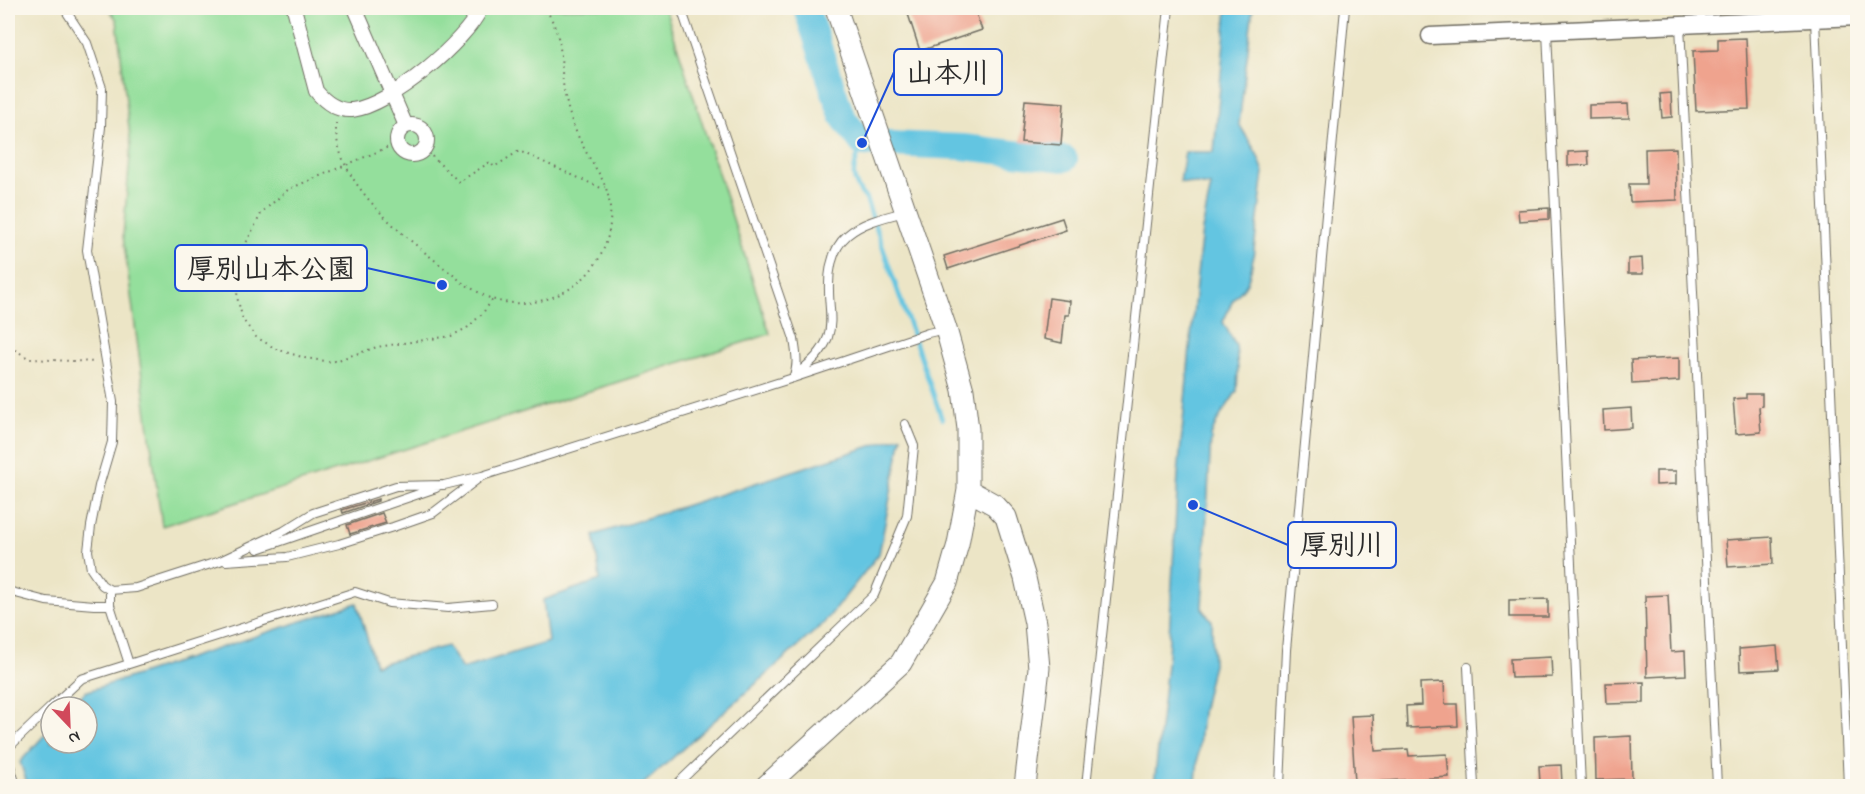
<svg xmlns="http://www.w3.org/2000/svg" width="1865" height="794" viewBox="0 0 1865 794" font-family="'Indie Flower','Klee One',sans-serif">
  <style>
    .green { fill: #94df9c; stroke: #608564; stroke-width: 1.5 }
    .water { fill: #63c5e1; stroke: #477886; stroke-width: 1.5 }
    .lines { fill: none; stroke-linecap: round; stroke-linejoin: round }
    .stream { stroke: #63c5e1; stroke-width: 4.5 }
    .river { stroke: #63c5e1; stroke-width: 26 }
    .building { fill: #efa38e }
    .service-casing { stroke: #6f6c61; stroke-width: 10 }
    .pedestrian-casing { stroke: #6f6c61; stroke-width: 16 }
    .minor-casing { stroke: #6f6c61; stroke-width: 19 }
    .tertiary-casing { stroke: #6f6c61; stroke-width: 23 }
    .path { stroke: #6f6c61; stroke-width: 2; stroke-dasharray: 1.5 4.5; stroke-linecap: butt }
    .service { stroke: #fff; stroke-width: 8 }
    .pedestrian { stroke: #fff; stroke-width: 14 }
    .minor { stroke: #fff; stroke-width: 16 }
    .tertiary { stroke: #fff; stroke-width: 21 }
    .leader { fill: none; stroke: #1d4ed8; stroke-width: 2 }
    .callout-dot { fill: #1d4ed8; stroke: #fbf7ec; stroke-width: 2 }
    .callout { fill: #fbf7ec; stroke: #1d4ed8; stroke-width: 2 }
    .callout-label { font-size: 28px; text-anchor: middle; font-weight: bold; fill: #2b2b2b }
  </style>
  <rect width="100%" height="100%" fill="#fbf7ec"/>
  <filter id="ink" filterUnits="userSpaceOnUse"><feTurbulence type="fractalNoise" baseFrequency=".0167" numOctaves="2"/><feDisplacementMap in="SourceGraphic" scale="12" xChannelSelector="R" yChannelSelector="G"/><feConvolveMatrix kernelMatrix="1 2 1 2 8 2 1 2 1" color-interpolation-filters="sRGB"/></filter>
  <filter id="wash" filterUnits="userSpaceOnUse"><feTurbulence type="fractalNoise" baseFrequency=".008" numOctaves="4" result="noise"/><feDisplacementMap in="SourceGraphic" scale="24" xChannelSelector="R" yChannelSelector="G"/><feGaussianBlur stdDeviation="1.35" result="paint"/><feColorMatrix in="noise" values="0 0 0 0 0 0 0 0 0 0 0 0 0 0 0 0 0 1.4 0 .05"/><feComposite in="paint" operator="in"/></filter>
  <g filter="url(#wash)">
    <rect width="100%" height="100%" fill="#ece5c6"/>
    <!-- green -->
    <path class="green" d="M 108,8 L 665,8 L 770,334 L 162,526 L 123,236 L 131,146 L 117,20 Z"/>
    <!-- water -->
    <path class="water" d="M 1227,8 L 1253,8 L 1239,124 L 1257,154 L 1264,172 L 1252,265 L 1247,284 L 1233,300 L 1223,322 L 1236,346 L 1238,369 L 1237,391 L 1217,421 L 1211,436 L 1202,608 L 1212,621 L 1213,664 L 1202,712 L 1196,781 L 1192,786 L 1154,786 L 1168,655 L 1178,475 L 1196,284 L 1202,230 L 1211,186 L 1180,182 L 1185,152 L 1214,152 Z
      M 902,436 L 879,554 L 824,623 L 641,786 L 28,786 L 20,762 L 51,728 L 51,743 L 87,743 L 87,707 L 71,707 L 85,692 L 357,603 L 375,665 L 447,646 L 462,669 L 548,642 L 543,600 L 600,580 L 594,535 Z"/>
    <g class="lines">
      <!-- stream -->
      <path class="stream" d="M 862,143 C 854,167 847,178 866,199 L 942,419
        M 991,786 L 991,780"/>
      <!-- river -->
      <path class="river" d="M 806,8 L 842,116 L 862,143 L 963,147 L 1065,159"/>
    </g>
    <g id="blocks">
      <!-- building -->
      <path class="building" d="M 927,8 L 974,8 L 982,30 L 920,51 L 908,14 Z
        M 1746,38 L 1749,109 L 1696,111 L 1693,51 L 1718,50 L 1718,39 Z
        M 1671,93 L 1672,117 L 1662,118 L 1660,94 Z
        M 1025,100 L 1064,103 L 1061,145 L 1021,142 Z
        M 1628,104 L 1629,118 L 1589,119 L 1589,105 Z
        M 1676,148 L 1677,200 L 1630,202 L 1629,184 L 1646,184 L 1645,149 Z
        M 1588,151 L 1589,165 L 1568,166 L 1568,152 Z
        M 1549,208 L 1549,219 L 1519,221 L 1518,210 Z
        M 1062,218 L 1066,230 L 948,269 L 944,256 Z
        M 1642,258 L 1643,274 L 1628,274 L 1628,259 Z
        M 1049,298 L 1070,301 L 1069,315 L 1065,315 L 1062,343 L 1044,339 Z
        M 1679,358 L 1679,381 L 1632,384 L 1631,360 Z
        M 1746,394 L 1762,394 L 1762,406 L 1759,407 L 1761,432 L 1736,434 L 1733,399 L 1746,398 Z
        M 1631,408 L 1632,428 L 1604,430 L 1603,410 Z
        M 1656,471 L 1676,471 L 1676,484 L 1656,485 Z
        M 378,499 L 378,501 L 343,513 L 342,510 Z
        M 382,513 L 386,523 L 350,534 L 347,525 Z
        M 1772,537 L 1773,564 L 1728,567 L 1726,540 Z
        M 1668,595 L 1671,652 L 1685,651 L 1686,675 L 1647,677 L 1645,596 Z
        M 1548,599 L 1548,617 L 1509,617 L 1509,600 Z
        M 1777,646 L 1779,669 L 1740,671 L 1739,649 Z
        M 1551,657 L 1552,677 L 1511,678 L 1510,659 Z
        M 1444,682 L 1445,704 L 1457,704 L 1458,726 L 1407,728 L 1406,706 L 1421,705 L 1420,683 Z
        M 1644,682 L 1644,703 L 1607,704 L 1606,683 Z
        M 1373,715 L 1375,751 L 1408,749 L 1409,756 L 1447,754 L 1449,777 L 1355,783 L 1351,716 Z
        M 1631,736 L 1632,779 L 1596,780 L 1595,738 Z
        M 1561,765 L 1562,783 L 1540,784 L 1539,766 Z"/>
    </g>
  </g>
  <g filter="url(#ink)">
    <use href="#blocks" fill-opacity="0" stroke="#6f6c61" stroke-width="1.5"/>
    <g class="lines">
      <defs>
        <path id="service" d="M 64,8 L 87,43 L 102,88 L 101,127 L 87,250 L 113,402 L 112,442 L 99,486 L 91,526 L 88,551 L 91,569 L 102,585 L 110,590 L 136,588 L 220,561 L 284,531 L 313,513 L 396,486 L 444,485 L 482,476 L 793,378 L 928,333 L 945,329
          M 681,8 L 794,339 C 796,353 799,365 793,378
          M 1815,19 L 1848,786
          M 1680,25 L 1717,786
          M 1547,31 L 1581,786
          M 796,375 C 809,364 822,354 828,337 C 833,322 829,307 829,291 C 827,235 855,224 905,212
          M 258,549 L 436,488
          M 226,561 L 287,557 L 339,544 L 393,527 L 433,513 L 479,478
          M 8,591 L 46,601 L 94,605 L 110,605
          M 129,664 L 355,592 L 389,603 L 448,608 L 492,604
          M 1468,667 L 1474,786
          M 51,707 L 81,679 L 129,664 L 110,605 L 110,590
          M 8,748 L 51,707
          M 8,759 L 16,786
          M 675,786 L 874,595 L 907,516 L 914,446 L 905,424
          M 1086,786 L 1169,8
          M 1280,786 L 1286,650 L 1345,8"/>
        <path id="pedestrian" d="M 294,8 L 316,91 C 325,102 337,111 352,110 C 390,106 466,41 481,8
          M 355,8 L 406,126
          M397 140a15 15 0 1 1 30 0a15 15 0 1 1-30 0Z"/>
        <path id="minor" d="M 1430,36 L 1858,17"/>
        <path id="tertiary" d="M 968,490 L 995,505 L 1006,517 L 1025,578 L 1035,623 L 1039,668 L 1025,786
          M 766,786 L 901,663 L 947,583 L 958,544 L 968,490 L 968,429 L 963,390 L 946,329 L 836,8"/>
      </defs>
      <!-- service casing -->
      <use href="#service" class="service-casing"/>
      <!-- pedestrian casing -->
      <use href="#pedestrian" class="pedestrian-casing"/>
      <!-- minor casing -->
      <use href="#minor" class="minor-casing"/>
      <!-- tertiary casing -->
      <use href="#tertiary" class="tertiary-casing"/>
      <!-- path -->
      <path class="path" d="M 336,123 C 333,188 417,245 463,283 C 476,291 489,300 504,302 C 562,311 615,267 610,208 C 608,180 594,169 583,146 C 576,133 570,118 567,104 C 557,67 568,43 545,8
        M 398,143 L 289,189 L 262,212 L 244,247 L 239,272 L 237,297 L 243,320 L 256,337 L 276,349 L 305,358 L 332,362 L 377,347 L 451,336 L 467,328 L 482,314 L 493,299
        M 423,148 L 459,182 L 490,162 L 494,167 L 519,151 L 601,188 L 605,187
        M 8,340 L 15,350 L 30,359 L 95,362"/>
      <!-- service -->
      <use href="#service" class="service"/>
      <!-- pedestrian -->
      <use href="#pedestrian" class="pedestrian"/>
      <!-- minor -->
      <use href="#minor" class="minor"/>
      <!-- tertiary -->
      <use href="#tertiary" class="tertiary"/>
    </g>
  </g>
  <!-- callouts -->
  <path class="leader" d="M862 143L894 72M442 285L367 268M1193 505L1288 545"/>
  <g class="callout-dot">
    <circle cx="862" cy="143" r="6"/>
    <circle cx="442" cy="285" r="6"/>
    <circle cx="1193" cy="505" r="6"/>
  </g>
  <g class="callout">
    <rect x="894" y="49" width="108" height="46" rx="6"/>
    <rect x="175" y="245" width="192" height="46" rx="6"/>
    <rect x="1288" y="522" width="108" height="46" rx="6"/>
  </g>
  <g class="callout-label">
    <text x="948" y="82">山本川</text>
    <text x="271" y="278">厚別山本公園</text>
    <text x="1342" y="554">厚別川</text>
  </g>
  <!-- margin -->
  <rect width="1865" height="794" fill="none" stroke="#fbf7ec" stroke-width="30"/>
  <!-- north arrow -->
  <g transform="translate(69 725) rotate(157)"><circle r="28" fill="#fbf7ec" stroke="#a8a59f" stroke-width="1.5"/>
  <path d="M0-4.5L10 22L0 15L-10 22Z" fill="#d1495b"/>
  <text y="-9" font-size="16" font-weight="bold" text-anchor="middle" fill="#2b2b2b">N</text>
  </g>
</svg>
